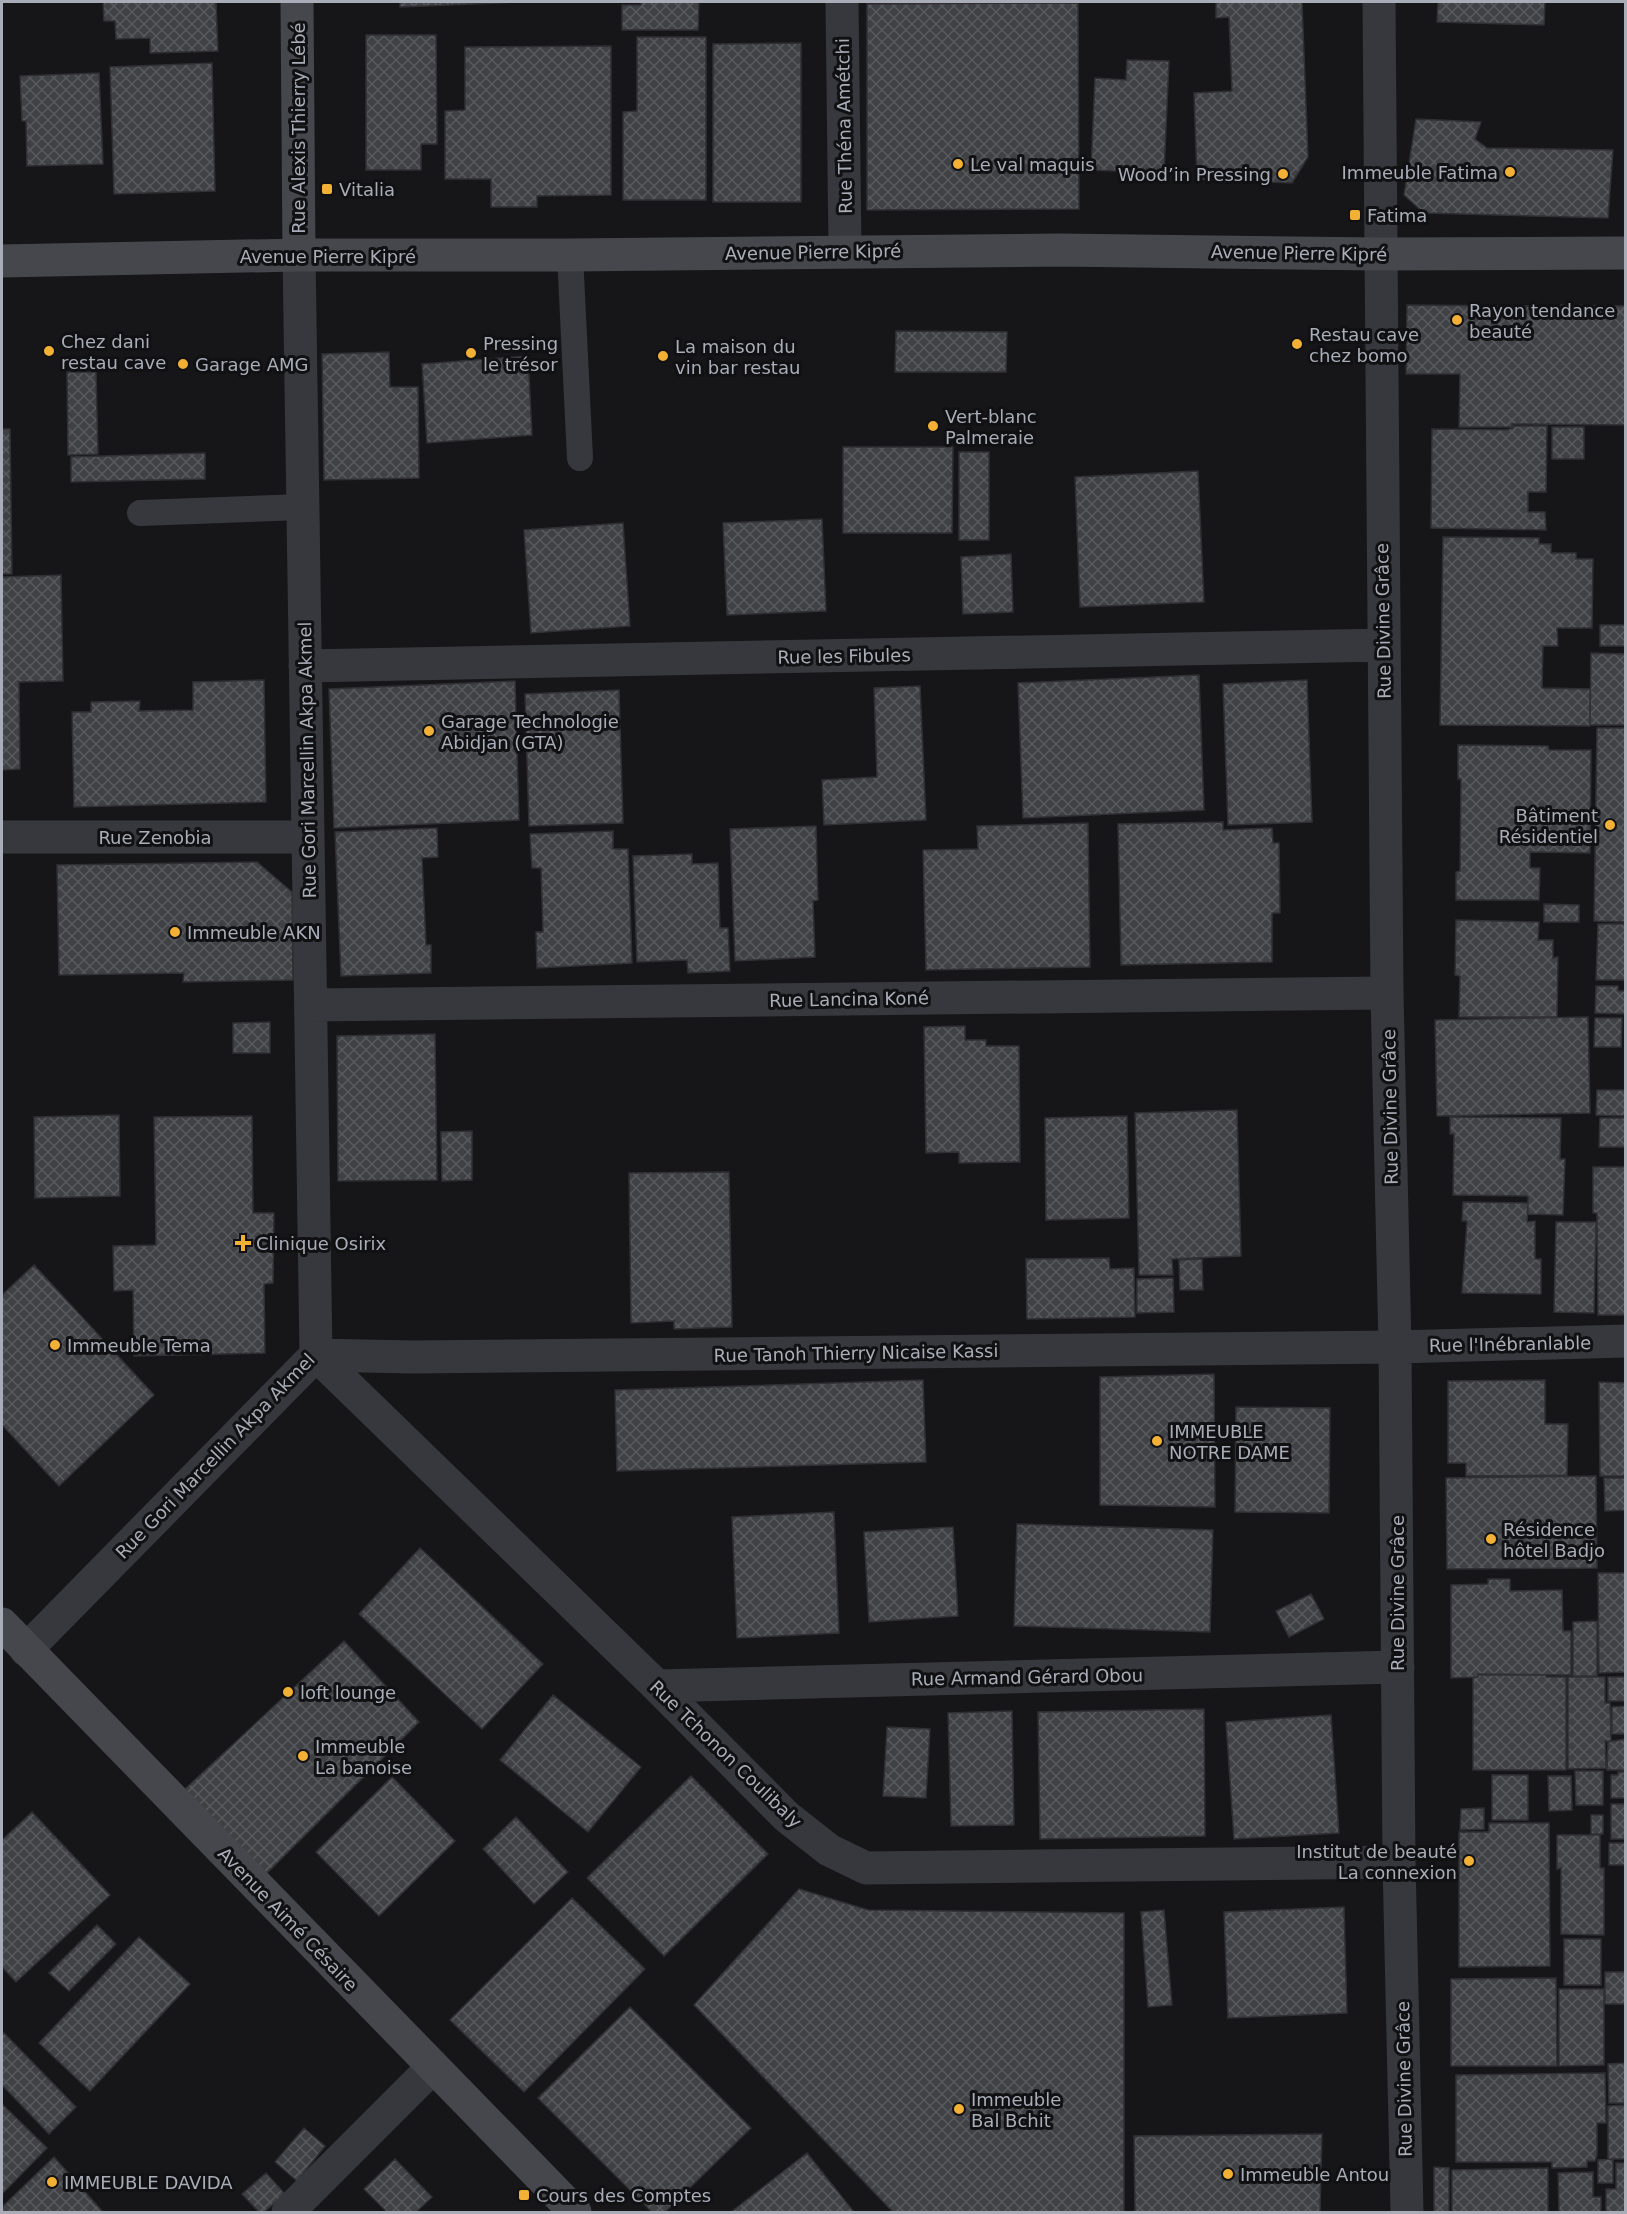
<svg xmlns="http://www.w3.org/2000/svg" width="1627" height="2214" viewBox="0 0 1627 2214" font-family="'DejaVu Sans',sans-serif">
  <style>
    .building { fill: url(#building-cross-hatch); stroke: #303034; stroke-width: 1.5 }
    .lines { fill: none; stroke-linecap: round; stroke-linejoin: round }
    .lane { stroke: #37383d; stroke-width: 26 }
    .street { stroke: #37383d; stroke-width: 33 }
    .secondary { stroke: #45474d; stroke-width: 33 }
    .poi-dot { fill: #f2b134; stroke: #111113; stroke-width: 2 }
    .labels { text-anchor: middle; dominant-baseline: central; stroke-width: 6; stroke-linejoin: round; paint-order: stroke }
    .street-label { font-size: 18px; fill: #a8adb8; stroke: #111113 }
    .poi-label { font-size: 18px; fill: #a8adb8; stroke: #111113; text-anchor: start }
  </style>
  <defs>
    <pattern id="building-cross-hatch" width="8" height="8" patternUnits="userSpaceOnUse" patternTransform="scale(1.5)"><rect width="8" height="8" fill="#404145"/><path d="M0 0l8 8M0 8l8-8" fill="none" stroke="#595a5e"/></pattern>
  </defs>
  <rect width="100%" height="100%" fill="#161618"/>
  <!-- building -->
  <path class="building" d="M 103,2 L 216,2 L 218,51 L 150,53 L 150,38 L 116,39 L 115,21 L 104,21 Z
    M 400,2 L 519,2 L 400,7 Z
    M 641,2 L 699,2 L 698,30 L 622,30 L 622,5 L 641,5 Z
    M 1216,2 L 1302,2 L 1308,157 L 1292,183 L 1197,179 L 1194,93 L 1232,91 L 1229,17 L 1216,18 Z
    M 1438,2 L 1545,2 L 1544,25 L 1437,22 Z
    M 1078,3 L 1079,209 L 867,210 L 867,4 Z
    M 366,35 L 436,35 L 437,144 L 421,144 L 421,170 L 366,170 Z
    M 637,37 L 706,37 L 706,200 L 623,200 L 623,112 L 637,111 Z
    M 801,43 L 801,202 L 713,202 L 713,44 Z
    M 611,46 L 611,195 L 537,196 L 537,207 L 491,207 L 491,179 L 445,179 L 445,111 L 465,110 L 465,47 Z
    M 1127,60 L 1169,61 L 1164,173 L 1091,170 L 1095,78 L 1126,80 Z
    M 212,63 L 215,191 L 114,194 L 110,67 Z
    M 99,73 L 103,164 L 27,166 L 26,121 L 22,121 L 20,76 Z
    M 1416,119 L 1481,122 L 1475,139 L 1487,148 L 1613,150 L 1608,218 L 1424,213 L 1404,195 Z
    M 1407,305 L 1534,306 L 1534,312 L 1561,312 L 1561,305 L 1626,306 L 1626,425 L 1512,424 L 1512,427 L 1459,427 L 1460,374 L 1406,374 Z
    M 896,331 L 1007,332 L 1006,372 L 895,372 Z
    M 389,352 L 390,387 L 418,387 L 419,478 L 324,480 L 322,354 Z
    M 528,356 L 532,435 L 427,443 L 422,364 Z
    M 67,372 L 96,372 L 98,454 L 68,455 Z
    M 1513,426 L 1547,426 L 1546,492 L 1528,492 L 1528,512 L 1545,512 L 1546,530 L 1431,528 L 1432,429 L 1507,430 L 1513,428 Z
    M 1552,427 L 1584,427 L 1584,459 L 1552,459 Z
    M 2,429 L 10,429 L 12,574 L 2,574 Z
    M 843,447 L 953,447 L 952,533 L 843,533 Z
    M 959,452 L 989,452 L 989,540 L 959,540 Z
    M 205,453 L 205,479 L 71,482 L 71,457 Z
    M 1198,471 L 1204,602 L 1080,607 L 1075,477 Z
    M 822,519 L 826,611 L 727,615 L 723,523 Z
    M 623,523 L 630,626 L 531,633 L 524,530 Z
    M 1443,537 L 1539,538 L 1539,544 L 1551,544 L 1551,553 L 1576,553 L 1576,559 L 1593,559 L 1592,628 L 1557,628 L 1558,646 L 1543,646 L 1542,688 L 1590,689 L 1590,726 L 1440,725 Z
    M 1011,554 L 1013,612 L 963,614 L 961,557 Z
    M 61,575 L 63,681 L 19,682 L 20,769 L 2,770 L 2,577 Z
    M 1600,625 L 1626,625 L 1626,646 L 1600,646 Z
    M 1591,653 L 1626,654 L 1626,725 L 1590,725 Z
    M 1199,675 L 1204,810 L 1023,818 L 1018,683 Z
    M 264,680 L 266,802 L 74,807 L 72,712 L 91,712 L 91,702 L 140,701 L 139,711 L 193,710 L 193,682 Z
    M 1307,680 L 1312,822 L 1228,825 L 1223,684 Z
    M 515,681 L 519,820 L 334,828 L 329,689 Z
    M 920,686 L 926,820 L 824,825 L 822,780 L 877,777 L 874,688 Z
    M 619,690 L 623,823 L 529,826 L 525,694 Z
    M 1597,728 L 1626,728 L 1626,922 L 1594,921 Z
    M 1458,745 L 1548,746 L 1549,750 L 1591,750 L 1590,853 L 1530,852 L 1530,868 L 1540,868 L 1539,900 L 1456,900 L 1456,872 L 1460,871 L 1461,779 L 1458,779 Z
    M 1223,822 L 1223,830 L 1272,828 L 1273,843 L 1279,843 L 1280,913 L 1272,913 L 1272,962 L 1121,965 L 1118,824 Z
    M 1088,823 L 1090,967 L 926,970 L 923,850 L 978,849 L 977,826 Z
    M 816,826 L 818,900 L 813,901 L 815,957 L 735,961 L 730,829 Z
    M 437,828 L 438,857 L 422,858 L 426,945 L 431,945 L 431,973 L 341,976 L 335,832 Z
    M 613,831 L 613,849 L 628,849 L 632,963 L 537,968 L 536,932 L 543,932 L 541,868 L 532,868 L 530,834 Z
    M 692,854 L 692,864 L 718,863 L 720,928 L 728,928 L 730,971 L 688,973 L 687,960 L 637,962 L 633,856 Z
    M 257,862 L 292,892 L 293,980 L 183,982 L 184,973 L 59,975 L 57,865 Z
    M 1544,904 L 1579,905 L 1579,922 L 1544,922 Z
    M 1456,920 L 1539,922 L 1538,940 L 1553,940 L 1553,958 L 1558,957 L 1557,1017 L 1459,1017 L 1460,976 L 1455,975 Z
    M 1598,924 L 1626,924 L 1626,980 L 1596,980 Z
    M 1596,986 L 1618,986 L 1618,991 L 1626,991 L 1626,1014 L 1595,1013 Z
    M 1588,1017 L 1590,1113 L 1437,1116 L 1435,1020 Z
    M 1595,1018 L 1622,1018 L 1621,1047 L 1594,1047 Z
    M 270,1022 L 270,1053 L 233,1053 L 233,1023 Z
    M 965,1026 L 965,1040 L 986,1040 L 986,1046 L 1019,1046 L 1020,1162 L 959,1163 L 959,1152 L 926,1153 L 924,1027 Z
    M 435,1034 L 437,1180 L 338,1181 L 337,1036 Z
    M 1597,1090 L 1626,1090 L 1626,1116 L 1596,1115 Z
    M 1237,1110 L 1241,1256 L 1172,1259 L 1173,1275 L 1139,1275 L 1135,1113 Z
    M 119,1115 L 120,1196 L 35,1198 L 34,1117 Z
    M 252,1116 L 253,1213 L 274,1213 L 273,1283 L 264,1284 L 265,1353 L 134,1356 L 133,1290 L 114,1291 L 113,1246 L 156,1245 L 154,1117 Z
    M 1127,1116 L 1129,1218 L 1046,1220 L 1045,1118 Z
    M 1450,1117 L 1561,1118 L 1560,1159 L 1565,1159 L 1563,1215 L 1528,1214 L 1528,1196 L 1453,1195 L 1454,1134 L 1450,1134 Z
    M 1600,1118 L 1626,1118 L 1626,1147 L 1599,1147 Z
    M 472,1131 L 472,1180 L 442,1181 L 441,1132 Z
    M 1593,1167 L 1626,1167 L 1626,1315 L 1598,1315 L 1597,1213 L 1593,1213 Z
    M 729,1172 L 732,1327 L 674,1329 L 674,1321 L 631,1323 L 629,1173 Z
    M 1463,1202 L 1528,1203 L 1527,1222 L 1535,1221 L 1535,1259 L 1541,1259 L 1541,1294 L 1462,1293 L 1467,1221 L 1462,1221 Z
    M 1556,1222 L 1596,1222 L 1594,1313 L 1554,1312 Z
    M 1109,1258 L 1110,1269 L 1134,1268 L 1135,1317 L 1027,1319 L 1026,1259 Z
    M 1202,1259 L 1203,1290 L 1180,1290 L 1179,1260 Z
    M 34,1265 L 154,1395 L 59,1486 L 2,1425 L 2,1295 Z
    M 1173,1278 L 1174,1312 L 1137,1313 L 1137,1279 Z
    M 1214,1374 L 1215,1507 L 1100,1505 L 1100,1377 Z
    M 923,1380 L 926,1462 L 617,1471 L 615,1390 Z
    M 1545,1380 L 1545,1424 L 1568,1424 L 1567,1475 L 1466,1476 L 1466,1463 L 1448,1463 L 1448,1381 Z
    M 1599,1382 L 1626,1383 L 1626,1476 L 1600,1476 Z
    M 1236,1407 L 1330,1408 L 1329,1513 L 1235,1512 Z
    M 1596,1476 L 1597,1568 L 1447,1569 L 1446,1478 Z
    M 1604,1478 L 1626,1478 L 1626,1510 L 1605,1511 Z
    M 834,1512 L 839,1633 L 737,1638 L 732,1517 Z
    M 1017,1524 L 1213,1530 L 1210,1632 L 1014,1626 Z
    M 953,1527 L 958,1616 L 869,1622 L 864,1532 Z
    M 420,1548 L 543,1664 L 482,1729 L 359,1614 Z
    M 1598,1573 L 1626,1573 L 1626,1672 L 1599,1673 Z
    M 1488,1579 L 1510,1579 L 1510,1591 L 1562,1590 L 1563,1631 L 1571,1631 L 1571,1675 L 1478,1674 L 1478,1677 L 1451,1678 L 1451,1585 L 1488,1584 Z
    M 1311,1594 L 1324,1619 L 1289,1637 L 1276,1611 Z
    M 1597,1621 L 1597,1676 L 1573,1676 L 1573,1622 Z
    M 344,1641 L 419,1722 L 265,1875 L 184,1790 Z
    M 1478,1675 L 1546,1675 L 1546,1677 L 1566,1677 L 1566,1770 L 1473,1770 L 1473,1678 L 1478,1677 Z
    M 1568,1677 L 1605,1677 L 1605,1703 L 1610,1703 L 1611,1741 L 1605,1741 L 1606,1768 L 1568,1769 Z
    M 1608,1677 L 1626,1677 L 1626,1701 L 1608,1701 Z
    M 553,1695 L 641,1767 L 588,1832 L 500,1760 Z
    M 1626,1706 L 1626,1734 L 1612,1734 L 1612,1707 Z
    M 1204,1709 L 1205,1836 L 1040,1839 L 1038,1712 Z
    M 1012,1711 L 1014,1825 L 951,1826 L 948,1713 Z
    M 1331,1715 L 1339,1833 L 1234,1839 L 1226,1722 Z
    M 887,1727 L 930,1729 L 926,1798 L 883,1796 Z
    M 1626,1739 L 1626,1770 L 1607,1770 L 1608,1742 Z
    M 1575,1771 L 1603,1771 L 1603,1805 L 1576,1805 Z
    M 1618,1772 L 1626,1772 L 1626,1798 L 1611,1798 L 1611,1775 L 1618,1775 Z
    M 1492,1775 L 1528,1775 L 1528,1820 L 1492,1820 Z
    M 691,1776 L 768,1854 L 664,1956 L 587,1878 Z
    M 1548,1776 L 1571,1776 L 1572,1810 L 1549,1811 Z
    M 392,1777 L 455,1841 L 379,1916 L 316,1852 Z
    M 1611,1804 L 1626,1804 L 1626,1839 L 1611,1839 Z
    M 1484,1808 L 1484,1829 L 1460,1830 L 1461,1809 Z
    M 32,1812 L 110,1895 L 16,1982 L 2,1967 L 2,1840 Z
    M 1591,1815 L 1603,1815 L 1603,1834 L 1591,1834 Z
    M 516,1817 L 568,1872 L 534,1904 L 483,1849 Z
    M 1489,1823 L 1549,1823 L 1550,1966 L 1459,1967 L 1459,1832 L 1489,1832 Z
    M 1557,1835 L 1600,1835 L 1600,1868 L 1604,1868 L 1604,1935 L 1561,1934 L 1561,1868 L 1557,1869 Z
    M 1609,1843 L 1626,1843 L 1626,1865 L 1609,1865 Z
    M 799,1889 L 868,1910 L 1124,1913 L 1124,2212 L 893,2212 L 694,2005 Z
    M 572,1898 L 645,1969 L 524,2092 L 450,2020 Z
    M 1344,1907 L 1347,2013 L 1228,2018 L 1224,1912 Z
    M 1164,1910 L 1172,2005 L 1148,2007 L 1141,1912 Z
    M 97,1925 L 116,1944 L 69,1991 L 49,1973 Z
    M 139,1937 L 190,1984 L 90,2091 L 39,2043 Z
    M 1564,1939 L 1601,1939 L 1601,1985 L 1564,1985 Z
    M 1605,1972 L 1626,1972 L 1626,2004 L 1605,2004 Z
    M 1556,1978 L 1557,2066 L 1451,2066 L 1451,1979 Z
    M 1559,1989 L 1604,1989 L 1604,2065 L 1559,2066 Z
    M 630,2007 L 751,2128 L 665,2212 L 652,2212 L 538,2098 Z
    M 4,2033 L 76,2107 L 49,2134 L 2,2085 L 2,2035 Z
    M 1626,2063 L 1626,2103 L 1609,2103 L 1608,2064 Z
    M 1605,2073 L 1606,2123 L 1597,2123 L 1597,2155 L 1595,2161 L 1587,2161 L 1587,2167 L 1552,2168 L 1552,2162 L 1456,2162 L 1456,2075 Z
    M 2,2104 L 47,2148 L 2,2194 Z
    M 1626,2105 L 1626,2159 L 1608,2159 L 1608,2106 Z
    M 304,2128 L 325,2146 L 297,2181 L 275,2162 Z
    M 1322,2134 L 1320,2212 L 1135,2212 L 1134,2136 Z
    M 807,2153 L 854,2212 L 731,2212 Z
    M 54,2157 L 103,2212 L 2,2212 L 2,2207 Z
    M 395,2159 L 432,2197 L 416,2212 L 387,2212 L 364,2189 Z
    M 1613,2159 L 1613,2183 L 1598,2183 L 1598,2160 Z
    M 1616,2163 L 1626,2163 L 1626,2212 L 1606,2212 L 1606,2189 L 1616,2189 Z
    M 1434,2167 L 1449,2168 L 1449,2212 L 1434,2212 Z
    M 1548,2168 L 1548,2212 L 1452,2212 L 1452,2170 Z
    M 1593,2172 L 1593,2197 L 1601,2197 L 1601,2212 L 1559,2212 L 1558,2173 Z
    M 266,2173 L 285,2194 L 264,2212 L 259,2212 L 242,2194 Z"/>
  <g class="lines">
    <!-- lane -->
    <path class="lane" d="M 570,255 L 580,458
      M 140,513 L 303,507"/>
    <!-- street -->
    <path class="street" d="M 842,2 L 845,251
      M 1379,2 L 1387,993 L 1395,1347 L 1399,1862 L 1407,2212
      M 305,666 L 1384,645
      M 2,837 L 308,837
      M 311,1005 L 1387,993
      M 316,1355 L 413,1357 L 1395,1347 L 1626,1341
      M 316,1355 L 657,1686 L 787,1817 L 829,1850 L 866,1868 L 1399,1862
      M 26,1650 L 316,1355 L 299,255
      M 657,1686 L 1398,1667
      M 288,2212 L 433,2067"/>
    <!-- secondary -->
    <path class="secondary" d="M 297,2 L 299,255
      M 2,261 L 299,255 L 570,255 L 1059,250 L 1380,254 L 1626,253
      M 2,1624 L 575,2212"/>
  </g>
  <!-- markers -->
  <g class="poi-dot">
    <circle cx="958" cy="164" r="6"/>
    <circle cx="1510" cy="172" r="6"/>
    <circle cx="1283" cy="174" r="6"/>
    <rect x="321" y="183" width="12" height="12" rx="3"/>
    <rect x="1349" y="209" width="12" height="12" rx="3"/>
    <circle cx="1457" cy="320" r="6"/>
    <circle cx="1297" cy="344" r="6"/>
    <circle cx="49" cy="351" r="6"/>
    <circle cx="471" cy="353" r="6"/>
    <circle cx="663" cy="356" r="6"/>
    <circle cx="183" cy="364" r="6"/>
    <circle cx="933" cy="426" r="6"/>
    <circle cx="429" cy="731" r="6"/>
    <circle cx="1610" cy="825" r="6"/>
    <circle cx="175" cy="932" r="6"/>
    <path d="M240 1234h6v6h6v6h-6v6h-6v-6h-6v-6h6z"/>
    <circle cx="55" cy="1345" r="6"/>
    <circle cx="1157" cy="1441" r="6"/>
    <circle cx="1491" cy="1539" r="6"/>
    <circle cx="288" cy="1692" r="6"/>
    <circle cx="303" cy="1756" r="6"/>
    <circle cx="1469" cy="1861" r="6"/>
    <circle cx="959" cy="2109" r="6"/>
    <circle cx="1228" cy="2174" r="6"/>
    <circle cx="52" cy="2182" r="6"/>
    <rect x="518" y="2189" width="12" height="12" rx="3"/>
  </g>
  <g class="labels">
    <!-- street labels -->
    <g class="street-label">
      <text transform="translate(844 126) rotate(-91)">Rue Théna Amétchi</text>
      <text transform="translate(298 128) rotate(-90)">Rue Alexis Thierry Lébé</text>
      <text transform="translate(813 252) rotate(-1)">Avenue Pierre Kipré</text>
      <text transform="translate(1299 253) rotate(1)">Avenue Pierre Kipré</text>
      <text x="328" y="256">Avenue Pierre Kipré</text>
      <text transform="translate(1383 621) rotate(-91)">Rue Divine Grâce</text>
      <text transform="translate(844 656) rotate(-1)">Rue les Fibules</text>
      <text transform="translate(307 760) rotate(-91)">Rue Gori Marcellin Akpa Akmel</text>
      <text x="155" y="837">Rue Zenobia</text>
      <text transform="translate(849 999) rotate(-1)">Rue Lancina Koné</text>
      <text transform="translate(1390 1107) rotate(-91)">Rue Divine Grâce</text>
      <text transform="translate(1510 1344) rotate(-1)">Rue l'Inébranlable</text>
      <text transform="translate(856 1353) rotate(-1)">Rue Tanoh Thierry Nicaise Kassi</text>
      <text transform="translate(215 1456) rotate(-46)">Rue Gori Marcellin Akpa Akmel</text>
      <text transform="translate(1397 1593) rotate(-90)">Rue Divine Grâce</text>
      <text transform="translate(1027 1677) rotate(-1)">Rue Armand Gérard Obou</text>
      <text transform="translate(726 1754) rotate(44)">Rue Tchonon Coulibaly</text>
      <text transform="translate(288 1919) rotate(46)">Avenue Aimé Césaire</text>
      <text transform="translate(1404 2079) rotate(-91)">Rue Divine Grâce</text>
    </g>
    <!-- poi labels -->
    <g class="poi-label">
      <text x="970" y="164">Le val maquis</text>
      <text x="1498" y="172" text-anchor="end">Immeuble Fatima</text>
      <text x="1271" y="174" text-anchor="end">Wood’in Pressing</text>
      <text x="339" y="189">Vitalia</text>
      <text x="1367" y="215">Fatima</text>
      <text x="1469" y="310">Rayon tendance<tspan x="1469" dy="21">beauté</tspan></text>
      <text x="1309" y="334">Restau cave<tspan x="1309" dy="21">chez bomo</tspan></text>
      <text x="61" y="341">Chez dani<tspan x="61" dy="21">restau cave</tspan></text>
      <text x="483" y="343">Pressing<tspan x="483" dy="21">le trésor</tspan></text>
      <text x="675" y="346">La maison du<tspan x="675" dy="21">vin bar restau</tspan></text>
      <text x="195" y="364">Garage AMG</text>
      <text x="945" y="416">Vert-blanc<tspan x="945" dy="21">Palmeraie</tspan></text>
      <text x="441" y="721">Garage Technologie<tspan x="441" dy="21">Abidjan (GTA)</tspan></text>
      <text x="1598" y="815" text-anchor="end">Bâtiment<tspan x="1598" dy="21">Résidentiel</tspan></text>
      <text x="187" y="932">Immeuble AKN</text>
      <text x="256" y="1243">Clinique Osirix</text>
      <text x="67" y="1345">Immeuble Tema</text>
      <text x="1169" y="1431">IMMEUBLE<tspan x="1169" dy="21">NOTRE DAME</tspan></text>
      <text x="1503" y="1529">Résidence<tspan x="1503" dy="21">hôtel Badjo</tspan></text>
      <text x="300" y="1692">loft lounge</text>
      <text x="315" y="1746">Immeuble<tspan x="315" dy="21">La banoise</tspan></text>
      <text x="1457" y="1851" text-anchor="end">Institut de beauté<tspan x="1457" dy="21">La connexion</tspan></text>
      <text x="971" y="2099">Immeuble<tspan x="971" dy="21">Bal Bchit</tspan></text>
      <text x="1240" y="2174">Immeuble Antou</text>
      <text x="64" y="2182">IMMEUBLE DAVIDA</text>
      <text x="536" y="2195">Cours des Comptes</text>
    </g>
  </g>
  <!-- border -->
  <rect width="1627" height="2214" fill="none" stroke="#a8adb8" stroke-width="6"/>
</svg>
